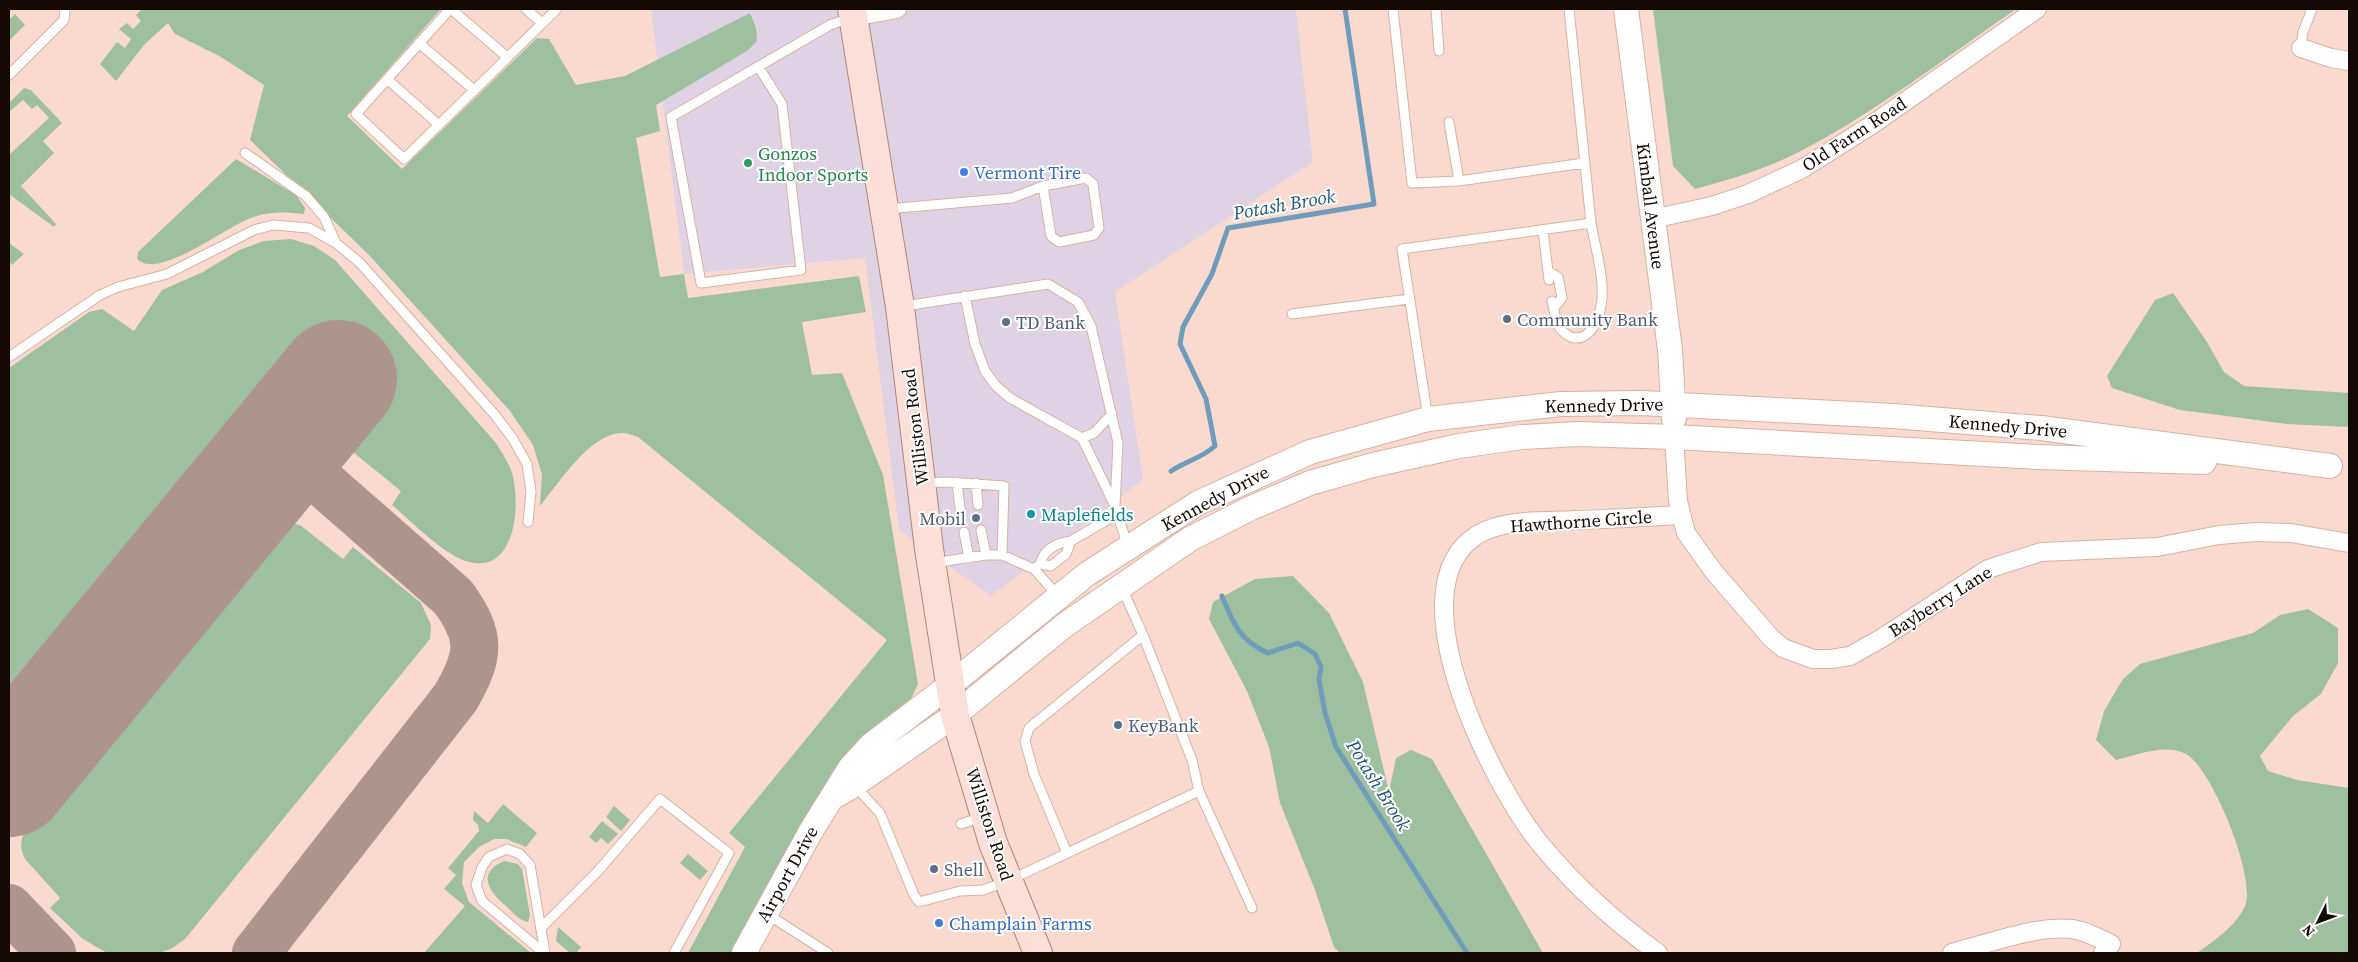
<svg xmlns="http://www.w3.org/2000/svg" width="2358" height="962" viewBox="0 0 2358 962" font-family="'Source Serif 4',serif">
  <style>
    .commercial { fill: #e0d2e5 }
    .green { fill: #9ec09f }
    .lines { fill: none; stroke-linecap: round; stroke-linejoin: round }
    .stream { stroke: #6e9cba; stroke-width: 5 }
    .taxiway { stroke: #ae958c; stroke-width: 48 }
    .runway { stroke: #ae958c; stroke-width: 118 }
    .service-casing { stroke: #d7b1a3; stroke-width: 11 }
    .minor-casing { stroke: #d7b1a3; stroke-width: 20 }
    .secondary-casing { stroke: #d7b1a3; stroke-width: 26 }
    .primary-casing { stroke: #aa867c; stroke-width: 30 }
    .service { stroke: #fff; stroke-width: 9 }
    .minor { stroke: #fff; stroke-width: 18 }
    .secondary { stroke: #fff; stroke-width: 24 }
    .primary { stroke: #fcdfd7; stroke-width: 28 }
    .leisure-dot { fill: #2e9e5b; stroke: #fff; stroke-width: 2 }
    .shop-dot { fill: #3f7fe0; stroke: #fff; stroke-width: 2 }
    .service-dot { fill: #5c6f8a; stroke: #fff; stroke-width: 2 }
    .culture-dot { fill: #0f9aa8; stroke: #fff; stroke-width: 2 }
    .labels { text-anchor: middle; dominant-baseline: central; stroke-width: 4; stroke-linejoin: round; paint-order: stroke }
    .street-label { font-size: 18px; fill: #150905; stroke: #fff }
    .leisure-label { font-size: 18px; fill: #27864d; stroke: #fff; text-anchor: start }
    .shop-label { font-size: 18px; fill: #366cbe; stroke: #fff; text-anchor: start }
    .service-label { font-size: 18px; fill: #4e5e75; stroke: #fff; text-anchor: start }
    .culture-label { font-size: 18px; fill: #0d838f; stroke: #fff; text-anchor: start }
    .water-label { font-size: 19px; font-style: italic; fill: #1e5675; stroke: #fff }
  </style>
  <rect width="100%" height="100%" fill="#fadace"/>
  <!-- commercial -->
  <path class="commercial" d="M 651,9 L 1296,9 L 1313,162 L 1115,292 L 1143,480 L 991,596 L 899,530 L 865,258 L 684,274 Z"/>
  <!-- green -->
  <path class="green" d="M 142,9 L 441,9 L 347,116 L 402,169 L 537,38 L 549,39 L 576,85 L 625,76 L 750,13 L 756,28 L 757,41 L 747,51 L 656,105 L 660,131 L 636,138 L 660,277 L 684,274 L 688,298 L 859,276 L 866,312 L 802,322 L 812,375 L 842,373 L 883,475 L 918,684 L 911,699 L 823,794 L 799,828 L 731,953 L 688,953 L 745,847 L 729,833 L 887,640 L 638,437 C 634,436 628,433 623,433 C 591,432 559,483 540,506 L 542,475 L 533,445 L 510,411 L 369,255 L 250,140 L 264,85 L 221,57 L 175,34 L 168,23 L 144,45 L 116,81 L 100,64 L 117,42 L 125,48 L 131,39 L 119,29 L 127,23 L 133,29 L 141,21 L 136,15 Z
    M 1653,9 L 2016,9 C 1945,58 1876,112 1799,152 C 1766,169 1731,179 1695,189 L 1673,166 Z
    M 15,14 L 25,25 L 9,41 L 9,20 Z
    M 24,88 L 31,90 L 62,123 L 43,141 L 54,153 L 21,186 L 56,224 L 54,227 L 9,194 L 9,155 L 49,118 L 37,105 L 32,109 L 23,100 L 9,112 L 9,103 Z
    M 236,159 L 296,195 L 305,208 L 304,214 C 285,212 269,211 251,218 C 227,226 158,281 137,259 L 138,252 Z
    M 291,239 L 314,246 L 335,260 L 496,443 C 502,453 509,463 512,473 C 521,504 516,574 469,562 C 445,556 411,521 392,505 L 401,491 L 343,444 L 375,408 L 303,351 L 9,706 L 9,368 L 89,312 L 102,309 L 134,331 L 162,290 L 203,272 L 239,250 L 264,241 Z
    M 9,243 L 24,254 L 12,265 L 9,261 Z
    M 2173,293 L 2207,342 L 2224,372 L 2244,386 L 2349,393 L 2349,427 L 2287,424 L 2180,410 L 2112,388 L 2107,376 L 2155,300 Z
    M 290,523 L 300,525 L 343,559 L 353,547 L 421,603 L 431,625 L 430,639 L 185,939 L 171,949 L 159,953 L 107,953 L 83,939 L 50,908 L 60,898 L 25,859 C 20,849 20,843 24,833 L 265,538 L 282,526 Z
    M 1293,576 L 1329,613 L 1363,682 L 1389,792 L 1396,758 L 1411,750 L 1432,759 L 1543,953 L 1340,953 L 1334,947 L 1315,890 L 1280,803 L 1269,747 L 1247,691 L 1209,619 L 1213,602 L 1255,579 Z
    M 2308,609 L 2338,628 L 2338,663 L 2321,694 L 2293,716 L 2260,756 L 2268,771 L 2297,780 L 2349,788 L 2349,953 L 2197,953 C 2216,939 2235,927 2245,906 C 2257,879 2212,768 2186,754 C 2166,743 2136,755 2116,760 L 2096,740 L 2104,711 L 2123,679 L 2140,664 L 2253,633 L 2280,615 Z
    M 503,804 L 537,833 L 526,847 L 506,839 L 494,839 L 479,847 L 464,862 L 462,883 L 469,902 L 531,953 L 424,953 L 465,906 L 444,889 L 456,875 L 448,868 L 479,831 L 478,825 L 473,820 L 474,811 L 488,823 Z
    M 614,806 L 630,820 L 621,831 L 606,817 Z
    M 602,821 L 618,834 L 608,844 L 601,838 L 596,843 L 589,837 Z
    M 688,854 L 708,871 L 700,880 L 680,863 Z
    M 504,861 L 518,864 L 522,869 L 530,915 L 528,922 C 519,920 513,913 506,906 C 489,892 476,873 504,861 Z
    M 558,927 L 581,947 L 576,953 L 570,953 L 556,941 Z"/>
  <g class="lines">
    <!-- stream -->
    <path class="stream" d="M 1171,471 C 1186,461 1202,458 1215,446 L 1206,399 L 1180,344 L 1183,327 L 1212,274 L 1228,228 L 1374,204 L 1345,9
      M 1222,596 C 1233,623 1239,640 1268,653 L 1298,643 L 1315,654 L 1321,667 L 1319,680 L 1325,713 L 1336,747 L 1467,953"/>
    <!-- taxiway -->
    <path class="taxiway" d="M 224,516 C 255,484 268,465 316,477 L 453,597 C 482,637 480,655 456,697 L 256,953
      M 9,780 L 16,769
      M 9,908 L 52,953"/>
    <!-- runway -->
    <path class="runway" d="M 9,778 L 338,379"/>
    <defs>
      <path id="service" d="M 450,9 L 356,114 L 404,159 L 557,9
        M 451,9 L 507,57
        M 526,9 L 542,23
        M 1393,9 L 1412,183 L 1459,181
        M 1436,9 L 1439,51
        M 419,43 L 474,90
        M 2301,48 L 2303,32 L 2312,9
        M 758,66 L 782,104 L 801,270 L 701,283 L 671,117 L 830,25 L 850,18
        M 9,75 L 64,20 L 65,9
        M 387,79 L 439,125
        M 1449,122 L 1459,181 L 1584,163
        M 245,153 L 306,196 L 324,217 L 336,243
        M 887,209 L 1012,198 L 1043,186 L 1086,178 L 1093,184 L 1099,228 L 1094,235 L 1059,242 L 1051,236 L 1043,186
        M 1543,230 L 1549,280
        M 1549,272 L 1558,277 L 1562,298 L 1554,308
        M 965,296 L 975,344 L 985,371 L 996,386 L 1010,398 L 1082,438 L 1115,506 L 1128,547
        M 1552,301 C 1554,309 1555,321 1559,327 C 1579,353 1598,328 1601,306 C 1606,282 1595,247 1591,223
        M 904,306 L 1048,284 L 1078,302 L 1091,326 L 1118,443 L 1115,506
        M 1292,314 L 1409,299
        M 9,357 L 100,295 L 118,287 L 167,274 L 254,230 L 273,225 L 309,228 L 336,243 L 360,263 L 495,415 L 513,439 L 527,464 L 531,492 L 528,522
        M 1428,419 L 1402,249 L 1591,223 L 1569,9
        M 1082,438 L 1094,433 L 1112,414
        M 957,482 L 960,508
        M 924,483 L 946,482 L 1004,486 L 1002,555
        M 976,483 L 978,505
        M 981,530 L 986,555
        M 964,532 L 969,558
        M 933,563 L 986,555 L 1002,555 L 1034,569 L 1059,597
        M 1040,564 C 1044,549 1056,543 1071,541
        M 1034,569 L 1040,564 L 1051,566 L 1066,554 L 1071,541 L 1117,514
        M 1143,635 L 1192,760 L 1199,791 L 1252,908
        M 854,785 L 880,813 L 914,895 L 919,902 L 960,891 L 983,890 L 1008,881 L 1199,791
        M 961,824 L 982,817
        M 1067,853 L 1034,774 L 1025,741 L 1029,728 L 1143,635 L 1122,588
        M 767,914 L 828,953
        M 541,928 L 598,871 L 660,799 L 729,853 L 674,953
        M 544,953 L 482,901 L 476,885 L 482,867 L 489,857 L 507,849 L 520,854 L 530,865 L 545,953"/>
      <path id="minor" d="M 853,17 L 897,9
        M 2301,48 L 2331,58 L 2349,61
        M 1652,219 L 1712,206 L 1748,194 L 1802,169 L 1873,124 L 2037,9
        M 1674,437 L 1678,501 L 1686,533 L 1714,572 L 1772,639 L 1783,648 L 1813,659 L 1831,659 L 1850,656 L 1882,638 L 1988,569 L 2041,552 L 2157,547 L 2219,535 L 2256,532 L 2291,533 L 2349,543
        M 1658,953 C 1615,922 1576,887 1542,846 C 1495,790 1391,589 1477,535 C 1505,518 1546,522 1577,520 C 1611,519 1646,517 1680,515
        M 1952,953 C 1986,944 2037,925 2072,929 C 2086,931 2099,938 2111,944 L 2103,953"/>
      <path id="secondary" d="M 1626,9 L 1670,350 L 1674,419
        M 837,795 L 854,785 L 955,715 L 1065,625 L 1190,539 L 1251,508 L 1310,483 L 1373,465 L 1459,446 L 1522,437 L 1578,434 L 1674,437 L 2037,457 L 2204,462
        M 744,953 L 811,831 L 850,768 L 871,745 L 950,685 L 1087,574 L 1198,503 L 1310,452 L 1428,419 L 1561,404 L 1642,403 L 1893,416 L 2041,428 L 2330,466"/>
      <path id="primary" d="M 852,9 L 900,307 L 929,549 L 955,715 L 993,843 L 1038,953"/>
    </defs>
    <!-- service casing -->
    <use href="#service" class="service-casing"/>
    <!-- minor casing -->
    <use href="#minor" class="minor-casing"/>
    <!-- secondary casing -->
    <use href="#secondary" class="secondary-casing"/>
    <!-- primary casing -->
    <use href="#primary" class="primary-casing"/>
    <!-- service -->
    <use href="#service" class="service"/>
    <!-- minor -->
    <use href="#minor" class="minor"/>
    <!-- secondary -->
    <use href="#secondary" class="secondary"/>
    <!-- primary -->
    <use href="#primary" class="primary"/>
  </g>
  <!-- markers -->
  <circle class="leisure-dot" cx="748" cy="163" r="5"/>
  <g class="shop-dot">
    <circle cx="964" cy="172" r="5"/>
    <circle cx="939" cy="923" r="5"/>
  </g>
  <g class="service-dot">
    <circle cx="1507" cy="319" r="5"/>
    <circle cx="1006" cy="322" r="5"/>
    <circle cx="976" cy="518" r="5"/>
    <circle cx="1118" cy="725" r="5"/>
    <circle cx="934" cy="869" r="5"/>
  </g>
  <circle class="culture-dot" cx="1031" cy="514" r="5"/>
  <g class="labels">
    <!-- street labels -->
    <g class="street-label">
      <text transform="translate(1854 134) rotate(-33)">Old Farm Road</text>
      <text transform="translate(1651 206) rotate(83)">Kimball Avenue</text>
      <text transform="translate(1604 405) rotate(-1)">Kennedy Drive</text>
      <text transform="translate(2008 426) rotate(5)">Kennedy Drive</text>
      <text transform="translate(915 427) rotate(-97)">Williston Road</text>
      <text transform="translate(1215 498) rotate(-28)">Kennedy Drive</text>
      <text transform="translate(1581 521) rotate(-4)">Hawthorne Circle</text>
      <text transform="translate(1940 601) rotate(-32)">Bayberry Lane</text>
      <text transform="translate(990 824) rotate(72)">Williston Road</text>
      <text transform="translate(787 874) rotate(-61)">Airport Drive</text>
    </g>
    <!-- leisure labels -->
    <g class="leisure-label">
      <text x="758" y="153">Gonzos<tspan x="758" dy="21">Indoor Sports</tspan></text>
    </g>
    <!-- shop labels -->
    <g class="shop-label">
      <text x="974" y="172">Vermont Tire</text>
      <text x="949" y="923">Champlain Farms</text>
    </g>
    <!-- service labels -->
    <g class="service-label">
      <text x="1517" y="319">Community Bank</text>
      <text x="1016" y="322">TD Bank</text>
      <text x="966" y="518" text-anchor="end">Mobil</text>
      <text x="1128" y="725">KeyBank</text>
      <text x="944" y="869">Shell</text>
    </g>
    <!-- culture labels -->
    <g class="culture-label">
      <text x="1041" y="514">Maplefields</text>
    </g>
    <!-- water labels -->
    <g class="water-label">
      <text transform="translate(1284 204) rotate(-10)">Potash Brook</text>
      <text transform="translate(1379 785) rotate(58)">Potash Brook</text>
    </g>
  </g>
  <!-- border -->
  <rect width="2358" height="962" fill="none" stroke="#150905" stroke-width="20"/>
  <!-- north arrow -->
  <g transform="translate(2318 922) rotate(228)" stroke="#ffffff" stroke-width="4" paint-order="stroke">
  <path d="M0-4L9 19L0 12L-9 19Z" fill="#150905"/>
  <text y="-8" font-size="14" font-weight="bold" text-anchor="middle" fill="#150905">N</text>
  </g>
</svg>
